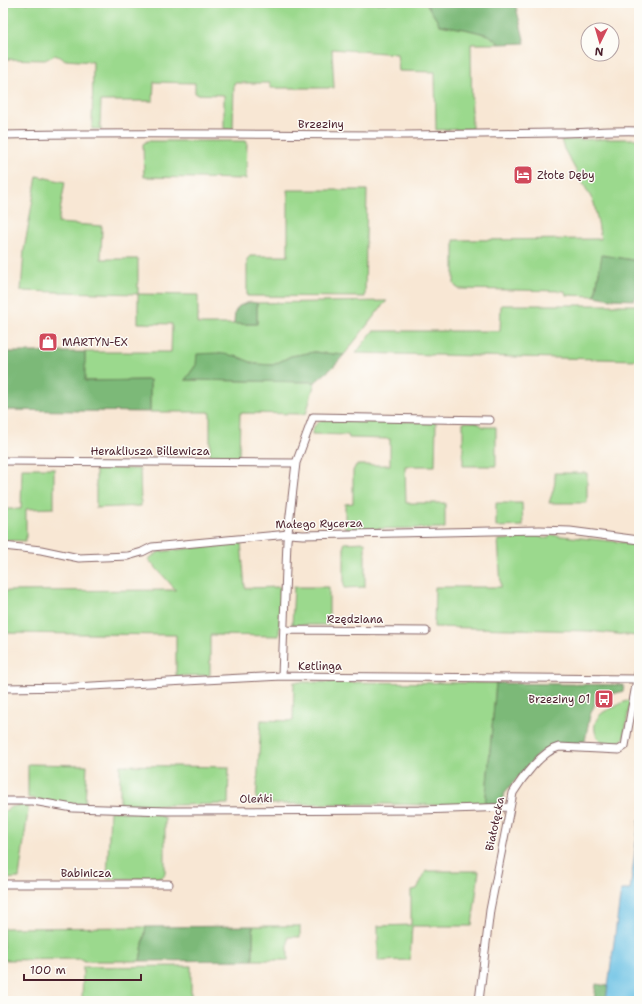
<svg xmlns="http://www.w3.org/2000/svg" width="642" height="1004" viewBox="0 0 642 1004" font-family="'Shantell Sans',sans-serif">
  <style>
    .green { fill: #9bd98d; stroke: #727c5c }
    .forest { fill: #7cb978; stroke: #636c52 }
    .water { fill: #66bfe4; stroke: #586f88 }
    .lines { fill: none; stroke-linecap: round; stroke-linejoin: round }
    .minor-casing { stroke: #876566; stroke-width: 9 }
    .minor { stroke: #fff; stroke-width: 7 }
    .labels { text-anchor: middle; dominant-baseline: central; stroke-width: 3; stroke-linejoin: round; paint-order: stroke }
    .street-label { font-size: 11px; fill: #4a1f2b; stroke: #fdfcf7 }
    .poi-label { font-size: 11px; fill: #4a1f2b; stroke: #fdfcf7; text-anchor: start }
  </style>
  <rect width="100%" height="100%" fill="#fdfcf7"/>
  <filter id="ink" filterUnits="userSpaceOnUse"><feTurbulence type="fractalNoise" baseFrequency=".025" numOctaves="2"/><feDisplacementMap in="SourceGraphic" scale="8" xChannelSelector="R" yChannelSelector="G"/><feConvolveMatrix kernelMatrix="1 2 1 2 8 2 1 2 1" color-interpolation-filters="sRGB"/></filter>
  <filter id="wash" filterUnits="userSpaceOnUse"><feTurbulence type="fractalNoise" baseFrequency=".012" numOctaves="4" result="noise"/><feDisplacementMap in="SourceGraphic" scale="16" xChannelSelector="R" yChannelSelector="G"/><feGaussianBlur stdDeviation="0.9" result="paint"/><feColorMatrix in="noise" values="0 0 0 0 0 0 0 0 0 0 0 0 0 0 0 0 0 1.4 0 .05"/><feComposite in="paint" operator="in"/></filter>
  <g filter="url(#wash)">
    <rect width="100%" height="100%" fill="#f8e7d4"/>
    <!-- green -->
    <path class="green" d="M 3,3 L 426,3 L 440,25 L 465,29 L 489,35 L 500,44 L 471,44 L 472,129 L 436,130 L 435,72 L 399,71 L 397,54 L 332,49 L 334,88 L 270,88 L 270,83 L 234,83 L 233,129 L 224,129 L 224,95 L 195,94 L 195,83 L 154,82 L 153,101 L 101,101 L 100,126 L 102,129 L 92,129 L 93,62 L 66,60 L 55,55 L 45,60 L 3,59 Z
      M 605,139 L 639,139 L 639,261 L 613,257 L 599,271 L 595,296 L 566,295 L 565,291 L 459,289 L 456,287 L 454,284 L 454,240 L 601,239 L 594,203 L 564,149 L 561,140 Z
      M 147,141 L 247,141 L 246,179 L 144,177 L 143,144 Z
      M 37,176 L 65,182 L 58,223 L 102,226 L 101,259 L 138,259 L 138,294 L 198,295 L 198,324 L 257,324 L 257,303 L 387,301 L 382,306 L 344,355 L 314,352 L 291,356 L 273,365 L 255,364 L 236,356 L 196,365 L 185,380 L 315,382 L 306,414 L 240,413 L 239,459 L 210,458 L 210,412 L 150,412 L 150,380 L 84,381 L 85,352 L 171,352 L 172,324 L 138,323 L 138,294 L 21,291 L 24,250 Z
      M 287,190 L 367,190 L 365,297 L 247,296 L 247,259 L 250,256 L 288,256 L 288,198 Z
      M 501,305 L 639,305 L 639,360 L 356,353 L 373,331 L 500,331 Z
      M 3,410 L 5,410 L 5,455 L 3,455 Z
      M 322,420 L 436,422 L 435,466 L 405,466 L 406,503 L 445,503 L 445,528 L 345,529 L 345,504 L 353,503 L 353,471 L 356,465 L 390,465 L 390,439 L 349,438 L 348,435 L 312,434 C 312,427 316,424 322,420 Z
      M 463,422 L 476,422 L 484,427 L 496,427 L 496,466 L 463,466 Z
      M 22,468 L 54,468 L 54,508 L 26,509 L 26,541 L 3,540 L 3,509 L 21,509 Z
      M 96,468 L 140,469 L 141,506 L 96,508 Z
      M 554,473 L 587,473 L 587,503 L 549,503 C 552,493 557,483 554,473 Z
      M 496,503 L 522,503 L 523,526 L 496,527 Z
      M 515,535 L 539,535 L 542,538 L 548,538 L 552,535 L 639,544 L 639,628 L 637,636 L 588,631 L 434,627 L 435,587 L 501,587 L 498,540 L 514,539 Z
      M 241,542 L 245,588 L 281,587 L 279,636 L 210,635 L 210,675 L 176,676 L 176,635 L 3,633 L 3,591 L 176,590 L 148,559 L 159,552 Z
      M 365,542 L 365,587 L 344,588 L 344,543 Z
      M 294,587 L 329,587 L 329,625 L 292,625 Z
      M 294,682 L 496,683 L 485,806 L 384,804 L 256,804 L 261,720 L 293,721 Z
      M 629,700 L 630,702 L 624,738 C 607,757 583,731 601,714 C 604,711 610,709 615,707 C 619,704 624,702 629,700 Z
      M 28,764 L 87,765 L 85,804 L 67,804 L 28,798 Z
      M 120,765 L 229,767 L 228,804 L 120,806 Z
      M 29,804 L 19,878 L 3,879 L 3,812 L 11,807 Z
      M 110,811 L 157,814 L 165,818 L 165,874 L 161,878 L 107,879 Z
      M 426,871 L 479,871 L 472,926 L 412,926 L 410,960 L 378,961 L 378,926 L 411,925 L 411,890 L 417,889 Z
      M 253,926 L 300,926 L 300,937 L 288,937 L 288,960 L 253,960 Z
      M 146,927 L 140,961 L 83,961 L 82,959 L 3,960 L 3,928 Z
      M 191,966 L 191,1001 L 82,1001 L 83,967 Z"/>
    <!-- forest -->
    <path class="forest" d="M 426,3 L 515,3 L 525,43 L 500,44 L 489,35 L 465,29 L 440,25 Z
      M 602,255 L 639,261 L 639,286 L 635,300 L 611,299 L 595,296 Z
      M 250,302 L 257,303 L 257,324 L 234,324 L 235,312 L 239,306 Z
      M 3,352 L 85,352 L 85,381 L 150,380 L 150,412 L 3,410 Z
      M 314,352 L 344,355 L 332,368 L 315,382 L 185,380 L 196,365 L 197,354 L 217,353 L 236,356 L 255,364 L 273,365 L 291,356 Z
      M 496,683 L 624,685 L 623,691 C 614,695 605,693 596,698 L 594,706 L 590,715 L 585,741 L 576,744 L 553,745 L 539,753 L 506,791 L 500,805 L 485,806 Z
      M 253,926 L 253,960 L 140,961 L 146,927 Z
      M 596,984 L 608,986 L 606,1001 L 594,1001 Z"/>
    <!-- water -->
    <path class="water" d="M 639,820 L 639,1001 L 606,1001 L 621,890 L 630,890 Z"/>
  </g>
  <g filter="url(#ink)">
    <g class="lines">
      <defs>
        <path id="minor" d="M 3,135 C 137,132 272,135 406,135 C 456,134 506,134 556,133 C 584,133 611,130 639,131
          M 3,461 L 296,463
          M 3,546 L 41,550 L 79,558 L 128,556 L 142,552 L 152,547 L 289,534 L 303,535 L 540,530 L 570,531 L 639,540
          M 284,630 L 426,631
          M 282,676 L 287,541 L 296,463 L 313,417 L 490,420
          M 3,688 L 74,687 L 282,676 L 637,679
          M 3,801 L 33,801 L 73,808 L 168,811 L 420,810 L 510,807
          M 3,884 L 169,884
          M 479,1001 L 490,910 L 513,793 C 522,778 542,751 559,747 L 619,750 L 625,746 L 639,668"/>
      </defs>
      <!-- minor casing -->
      <use href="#minor" class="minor-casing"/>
      <!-- minor -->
      <use href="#minor" class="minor"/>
    </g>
  </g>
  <!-- icons -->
  <defs>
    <symbol id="hotel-square" viewBox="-11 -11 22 22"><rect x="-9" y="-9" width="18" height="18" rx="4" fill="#d1495b" stroke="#fdfcf7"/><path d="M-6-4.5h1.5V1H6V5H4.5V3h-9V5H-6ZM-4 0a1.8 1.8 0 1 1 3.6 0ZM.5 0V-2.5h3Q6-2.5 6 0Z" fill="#fff"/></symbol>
    <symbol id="shop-square" viewBox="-11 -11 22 22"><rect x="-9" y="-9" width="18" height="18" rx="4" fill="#d1495b" stroke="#fdfcf7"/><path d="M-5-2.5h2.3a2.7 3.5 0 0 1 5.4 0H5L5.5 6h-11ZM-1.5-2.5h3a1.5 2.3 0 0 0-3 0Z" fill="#fff"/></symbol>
    <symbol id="bus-square" viewBox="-11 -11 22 22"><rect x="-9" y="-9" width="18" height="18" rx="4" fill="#d1495b" stroke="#fdfcf7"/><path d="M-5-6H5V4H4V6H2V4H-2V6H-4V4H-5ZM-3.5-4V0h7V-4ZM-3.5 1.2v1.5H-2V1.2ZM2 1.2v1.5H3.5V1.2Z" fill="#fff"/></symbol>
  </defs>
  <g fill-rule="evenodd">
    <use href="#hotel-square" x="512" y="164" width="22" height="22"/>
    <use href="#shop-square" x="37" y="331" width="22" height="22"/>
    <use href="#bus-square" x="593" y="688" width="22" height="22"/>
  </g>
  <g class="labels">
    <!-- street labels -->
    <g class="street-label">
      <text x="321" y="124">Brzeziny</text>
      <text x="150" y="451">Herakliusza Billewicza</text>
      <text transform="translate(319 524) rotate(-1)">Małego Rycerza</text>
      <text x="355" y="619">Rzędziana</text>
      <text x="320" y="666">Ketlinga</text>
      <text transform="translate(256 799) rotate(-1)">Oleńki</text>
      <text transform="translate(495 824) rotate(-78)">Białołęcka</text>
      <text x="86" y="873">Babinicza</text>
    </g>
    <!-- poi labels -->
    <g class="poi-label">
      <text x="537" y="175">Złote Dęby</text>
      <text x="62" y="342">MARTYN-EX</text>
      <text x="590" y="699" text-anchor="end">Brzeziny 01</text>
    </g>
  </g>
  <!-- margin -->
  <rect width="642" height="1004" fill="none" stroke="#fdfcf7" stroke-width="16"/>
  <!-- north arrow -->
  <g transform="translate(600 42) rotate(185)"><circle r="19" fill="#fdfcf7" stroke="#b5a4a5"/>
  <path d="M0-3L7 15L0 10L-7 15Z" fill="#d1495b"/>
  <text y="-6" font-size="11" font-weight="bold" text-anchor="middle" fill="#4a1f2b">N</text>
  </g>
  <!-- scale -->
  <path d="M24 974v6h117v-6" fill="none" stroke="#4a1f2b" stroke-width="2"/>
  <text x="30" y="974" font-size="12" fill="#4a1f2b" stroke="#fdfcf7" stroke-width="3" paint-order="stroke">100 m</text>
</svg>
